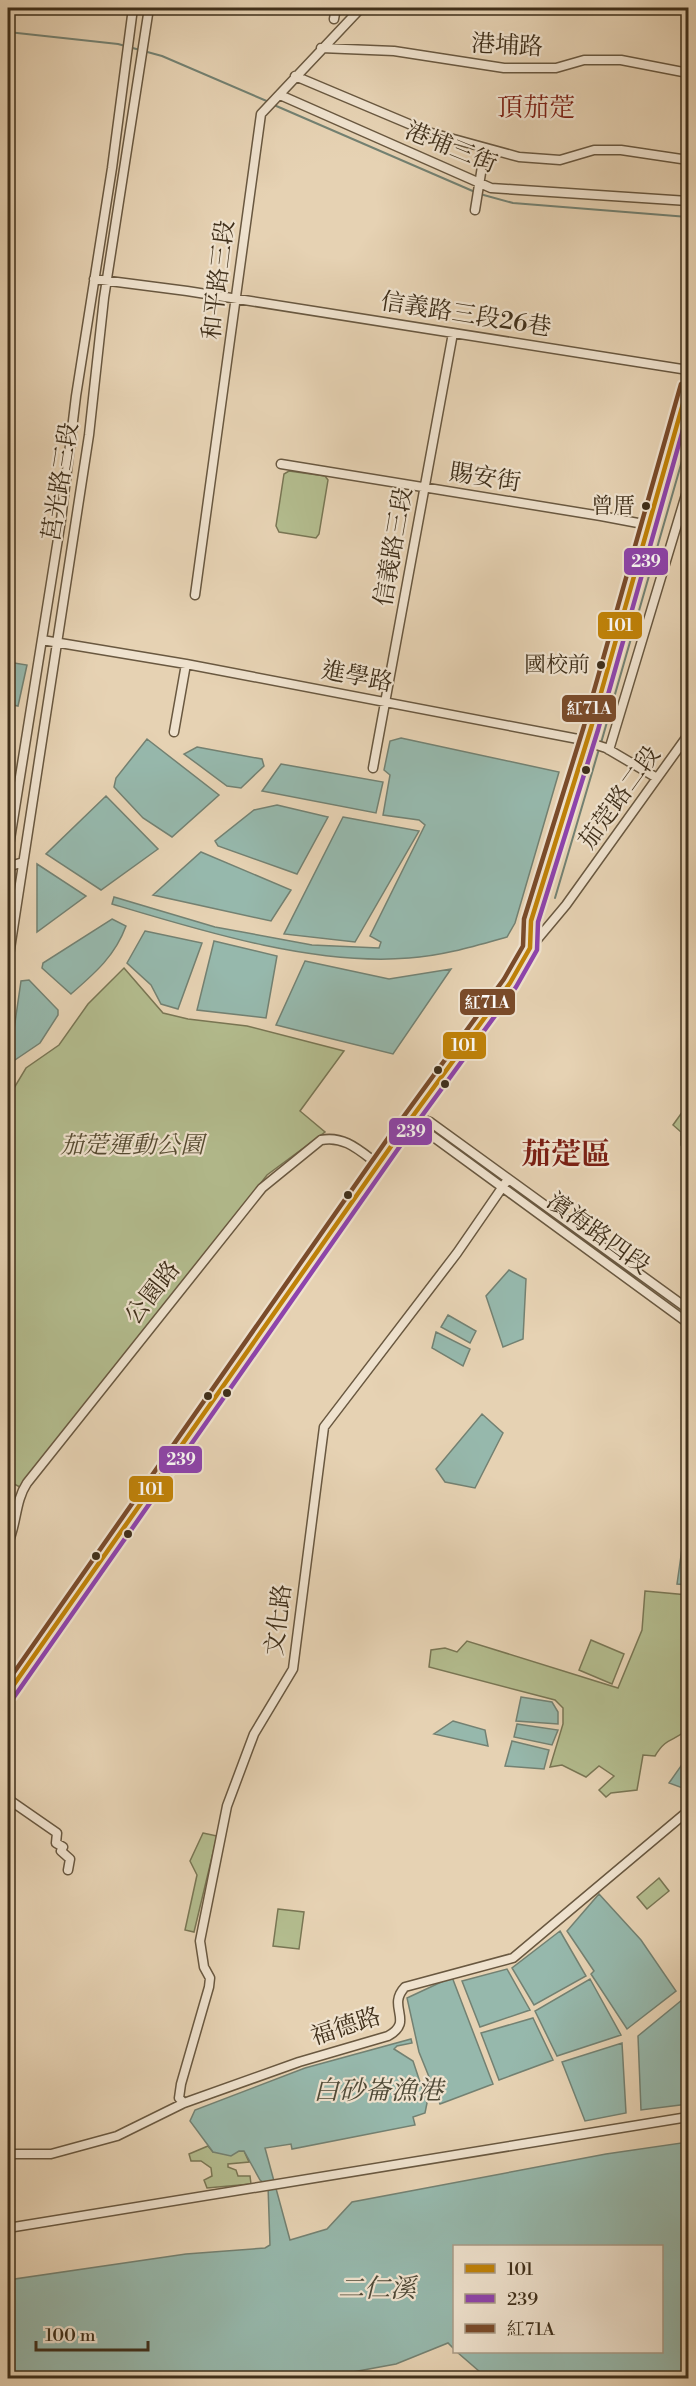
<svg xmlns="http://www.w3.org/2000/svg" width="696" height="2386" viewBox="0 0 696 2386" font-family="'Libre Bodoni','Noto Serif TC',serif">
  <style>
    .green { fill: #b3bc8e; stroke: #797654; stroke-width: 1.5 }
    .water { fill: #96b8ac; stroke: #738172; stroke-width: 1.5 }
    .lines { fill: none; stroke-linecap: round; stroke-linejoin: round }
    .stream { stroke: #738172; stroke-width: 2 }
    .minor-casing { stroke: #695840; stroke-width: 11 }
    .minor { stroke: #efe2ce; stroke-width: 8 }
    .bus-1-casing { stroke: #efe2ce; stroke-width: 9 }
    .bus-2-casing { stroke: #efe2ce; stroke-width: 9 }
    .bus-3-casing { stroke: #efe2ce; stroke-width: 9 }
    .bus-1 { stroke: #c08208; stroke-width: 4.5 }
    .bus-2 { stroke: #8e44ad; stroke-width: 4.5 }
    .bus-3 { stroke: #7a4b2a; stroke-width: 4.5 }
    .bus-dot { fill: #3f2f1a; stroke: #efe2ce; stroke-width: 2 }
    .labels { text-anchor: middle; dominant-baseline: central; stroke-width: 4.5; stroke-linejoin: round; paint-order: stroke }
    .bus-label { font-size: 22px; fill: #3f2f1a; stroke: #efe2ce; text-anchor: end }
    .street-label { font-size: 24px; fill: #3f2f1a; stroke: #efe2ce }
    .park-label { font-size: 24px; font-style: italic; fill: #564b31; stroke: #efe2ce }
    .neighbourhood-label { font-size: 26px; fill: #7a1f14; stroke: #efe2ce }
    .water-label { font-size: 26px; font-style: italic; fill: #504a37; stroke: #efe2ce }
    .district-label { font-size: 30px; font-weight: bold; fill: #7a1f14; stroke: #efe2ce }
    .line-badge { stroke: #efe2ce; stroke-width: 2 }
    .badge-label { font-size: 16px; text-anchor: middle; font-weight: bold; fill: #fff }
  </style>
  <rect width="100%" height="100%" fill="#e6d2b3"/>
  <filter id="stains"><feTurbulence type="fractalNoise" baseFrequency=".00333" numOctaves="4"/><feColorMatrix values="0 0 0 0 .2 0 0 0 0 .09 0 0 0 0 .02 0 0 0 .5 -.17"/></filter>
  <radialGradient id="worn" r=".72"><stop offset=".6" stop-color="#630" stop-opacity="0"/><stop offset="1" stop-color="#630" stop-opacity=".3"/></radialGradient>
  <!-- green -->
  <path class="green" d="M 289,471 L 325,476 L 328,480 L 319,534 L 316,538 L 279,532 L 276,526 L 284,474 Z
    M 124,968 L 163,1013 L 188,1019 L 247,1026 L 344,1051 L 300,1111 L 325,1132 L 267,1175 L 22,1488 L 8,1481 L 8,1098 L 26,1068 L 59,1045 L 88,1004 Z
    M 688,1104 L 688,1158 L 681,1145 L 681,1132 L 673,1125 Z
    M 645,1591 L 688,1595 L 688,1729 C 674,1742 667,1736 655,1756 L 643,1755 L 637,1790 L 611,1793 L 606,1797 L 599,1790 L 614,1776 L 599,1766 L 586,1777 L 562,1765 L 550,1767 L 563,1724 L 563,1708 L 555,1700 L 429,1667 L 431,1650 L 445,1648 L 457,1652 L 467,1641 L 618,1688 L 642,1630 Z
    M 591,1640 L 624,1654 L 612,1684 L 579,1670 Z
    M 203,1833 L 217,1836 L 194,1932 L 185,1930 L 197,1875 L 190,1861 Z
    M 659,1878 L 669,1891 L 647,1909 L 637,1897 Z
    M 278,1909 L 304,1912 L 299,1949 L 273,1946 Z
    M 208,2146 L 213,2152 L 244,2151 L 249,2162 L 228,2164 L 228,2167 L 236,2170 L 238,2176 L 250,2176 L 251,2184 L 207,2188 L 204,2180 L 212,2176 L 211,2168 L 201,2161 L 191,2161 L 189,2154 Z"/>
  <!-- water -->
  <path class="water" d="M 8,662 L 27,665 L 18,706 L 8,704 Z
    M 401,738 L 559,772 L 515,923 L 507,937 C 475,946 442,956 409,958 C 314,966 202,931 112,904 L 114,897 L 215,927 L 312,945 L 379,948 L 381,942 L 370,936 L 425,825 L 419,820 L 383,815 L 390,775 L 384,770 L 390,741 Z
    M 147,739 L 219,795 L 172,837 L 143,818 L 114,787 L 116,778 Z
    M 197,747 L 262,759 L 264,766 L 241,788 L 227,786 L 184,754 Z
    M 281,764 L 383,782 L 376,813 L 262,791 Z
    M 106,796 L 158,849 L 101,890 L 46,854 Z
    M 277,805 L 328,817 L 297,874 L 218,846 L 215,841 L 254,810 Z
    M 343,817 L 419,831 L 355,942 L 284,934 Z
    M 201,852 L 291,890 L 271,921 L 153,895 Z
    M 37,864 L 86,896 L 37,932 Z
    M 112,919 L 126,926 C 115,956 95,973 71,994 L 42,968 L 43,963 Z
    M 145,931 L 202,943 L 178,1009 L 161,1004 L 151,985 L 127,963 Z
    M 214,941 L 277,956 L 266,1018 L 197,1010 Z
    M 305,961 L 389,979 L 451,969 L 393,1054 L 276,1025 Z
    M 29,980 L 58,1010 L 58,1015 L 40,1043 L 9,1064 L 21,981 Z
    M 509,1270 L 526,1279 L 523,1339 L 503,1347 L 486,1296 Z
    M 448,1315 L 476,1331 L 470,1343 L 441,1327 Z
    M 436,1332 L 470,1349 L 463,1366 L 432,1348 Z
    M 482,1414 L 503,1433 L 475,1488 L 445,1482 L 436,1469 Z
    M 684,1535 L 688,1537 L 688,1585 L 677,1584 Z
    M 521,1697 L 552,1702 L 558,1712 L 558,1724 L 516,1721 Z
    M 453,1721 L 485,1730 L 488,1746 L 434,1734 Z
    M 517,1724 L 558,1730 L 552,1745 L 514,1737 Z
    M 512,1741 L 549,1750 L 544,1769 L 505,1766 Z
    M 688,1756 L 688,1790 L 669,1783 Z
    M 599,1894 L 641,1940 L 676,1991 L 627,2029 L 591,1974 L 594,1971 L 567,1931 Z
    M 560,1931 L 586,1976 L 534,2005 L 512,1968 Z
    M 507,1969 L 530,2010 L 480,2027 L 462,1981 Z
    M 452,1977 L 493,2084 L 440,2104 L 419,2052 L 407,1998 Z
    M 590,1979 L 621,2035 L 557,2056 L 535,2011 Z
    M 688,1995 L 688,2104 L 641,2110 L 638,2036 Z
    M 533,2018 L 553,2060 L 499,2080 L 481,2033 Z
    M 411,2039 L 412,2043 L 397,2046 L 394,2049 L 413,2061 L 427,2103 L 425,2113 L 413,2117 L 415,2125 L 292,2149 L 291,2144 L 265,2148 L 290,2240 L 327,2229 L 352,2202 L 606,2154 L 688,2142 L 688,2378 L 487,2378 L 457,2352 L 662,2352 L 662,2246 L 454,2246 L 454,2349 L 448,2343 L 396,2364 L 320,2378 L 8,2378 L 8,2280 L 186,2254 L 265,2248 L 270,2245 L 268,2186 L 260,2180 L 244,2151 L 239,2151 L 231,2156 L 213,2152 L 190,2121 L 195,2110 L 305,2068 Z
    M 622,2043 L 626,2113 L 585,2121 L 562,2062 Z"/>
  <g class="lines">
    <!-- stream -->
    <path class="stream" d="M 8,32 L 118,44 L 162,56 L 269,102
      M 274,105 L 475,192
      M 480,194 L 513,203 L 688,217
      M 601,743 L 688,440
      M 555,898 L 599,749"/>
    <defs>
      <path id="minor" d="M 569,8 L 612,8
        M 334,19 L 336,8
        M 321,48 L 394,51 L 504,68 L 556,68 L 584,60 L 621,60 L 688,73
        M 295,76 L 428,132 L 519,157 L 560,160 L 594,150 L 621,150 L 688,160
        M 280,95 L 491,188 L 688,201
        M 475,210 L 485,148
        M 94,279 L 187,291 L 688,370
        M 281,464 L 601,516 L 638,523 L 648,527
        M 195,595 L 261,114 L 361,8
        M 42,640 L 186,664 L 578,739 L 606,748 L 657,778
        M 174,732 L 186,664
        M 609,750 L 688,488
        M 373,768 L 453,333
        M 8,852 L 61,520 L 76,396 L 112,168 L 133,8
        M 8,867 L 23,862
        M 530,948 L 531,921 L 591,728 L 688,386
        M 8,962 L 89,435 L 104,298 L 149,8
        M 412,1116 L 424,1130 L 688,1323
        M 413,1116 L 430,1122 L 688,1309
        M 8,1543 C 17,1523 15,1501 27,1483 L 262,1188 L 321,1140 C 345,1135 361,1152 379,1165
        M 8,1693 L 399,1135 L 510,983 L 530,948 L 566,905 L 688,735
        M 8,1799 L 57,1833 L 56,1843 L 63,1847 L 61,1851 L 70,1859 L 68,1870
        M 184,2103 L 179,2098 L 181,2084 L 209,1987 L 210,1978 L 204,1967 L 200,1941 L 227,1806 L 254,1734 L 293,1669 L 324,1427 L 457,1253 L 508,1179
        M 8,2154 L 51,2154 L 117,2136 L 184,2103 L 299,2062 L 388,2036 C 415,2021 386,2007 405,1987 L 513,1958 L 688,1811
        M 8,2228 L 688,2117"/>
    </defs>
    <!-- minor casing -->
    <use href="#minor" class="minor-casing"/>
    <!-- minor -->
    <use href="#minor" class="minor"/>
    <defs>
      <path id="bus-1" d="M 8,1693 L 399,1135 L 510,983 L 530,948 L 531,921 L 591,728 L 688,386"/>
      <path id="bus-2" d="M 14,1697 L 405,1139 L 516,987 L 537,950 L 538,922 L 598,730 L 688,412"/>
      <path id="bus-3" d="M 8,1681 L 393,1131 L 504,979 L 523,946 L 524,919 L 584,726 L 681,384"/>
    </defs>
    <!-- bus-1 casing -->
    <use href="#bus-1" class="bus-1-casing"/>
    <!-- bus-2 casing -->
    <use href="#bus-2" class="bus-2-casing"/>
    <!-- bus-3 casing -->
    <use href="#bus-3" class="bus-3-casing"/>
    <!-- bus-1 -->
    <use href="#bus-1" class="bus-1"/>
    <!-- bus-2 -->
    <use href="#bus-2" class="bus-2"/>
    <!-- bus-3 -->
    <use href="#bus-3" class="bus-3"/>
  </g>
  <!-- markers -->
  <g class="bus-dot">
    <circle cx="646" cy="506" r="5"/>
    <circle cx="601" cy="665" r="5"/>
    <circle cx="586" cy="770" r="5"/>
    <circle cx="438" cy="1070" r="5"/>
    <circle cx="445" cy="1084" r="5"/>
    <circle cx="348" cy="1195" r="5"/>
    <circle cx="227" cy="1393" r="5"/>
    <circle cx="208" cy="1396" r="5"/>
    <circle cx="128" cy="1534" r="5"/>
    <circle cx="96" cy="1556" r="5"/>
  </g>
  <g class="labels">
    <!-- bus labels -->
    <g class="bus-label">
      <text x="635" y="506">曾厝</text>
      <text x="590" y="665">國校前</text>
    </g>
    <!-- street labels -->
    <g class="street-label">
      <text transform="translate(507 46) rotate(3)">港埔路</text>
      <text transform="translate(451 148) rotate(22)">港埔三街</text>
      <text transform="translate(219 280) rotate(-83)">和平路三段</text>
      <text transform="translate(466 315) rotate(9)">信義路三段26巷</text>
      <text transform="translate(485 478) rotate(9)">賜安街</text>
      <text transform="translate(61 482) rotate(-81)">莒光路三段</text>
      <text transform="translate(394 547) rotate(-80)">信義路三段</text>
      <text transform="translate(357 677) rotate(11)">進學路</text>
      <text transform="translate(620 798) rotate(-54)">茄萣路二段</text>
      <text transform="translate(598 1234) rotate(36)">濱海路四段</text>
      <text transform="translate(153 1293) rotate(-52)">公園路</text>
      <text transform="translate(279 1620) rotate(-83)">文化路</text>
      <text transform="translate(346 2027) rotate(-18)">福德路</text>
    </g>
    <!-- park labels -->
    <g class="park-label">
      <text x="132" y="1146">茄萣運動公園</text>
    </g>
    <!-- neighbourhood labels -->
    <g class="neighbourhood-label">
      <text x="536" y="108">頂茄萣</text>
    </g>
    <!-- water labels -->
    <g class="water-label">
      <text x="378" y="2091">白砂崙漁港</text>
      <text x="377" y="2289">二仁溪</text>
    </g>
    <!-- district labels -->
    <g class="district-label">
      <text x="566" y="1155">茄萣區</text>
    </g>
  </g>
  <g class="line-badge">
    <rect x="623" y="547" width="46" height="29" rx="6" fill="#8e44ad"/>
    <rect x="597" y="611" width="46" height="29" rx="6" fill="#c08208"/>
    <rect x="561" y="694" width="56" height="29" rx="6" fill="#7a4b2a"/>
    <rect x="459" y="988" width="57" height="28" rx="6" fill="#7a4b2a"/>
    <rect x="442" y="1031" width="45" height="29" rx="6" fill="#c08208"/>
    <rect x="388" y="1117" width="45" height="29" rx="6" fill="#8e44ad"/>
    <rect x="158" y="1445" width="45" height="29" rx="6" fill="#8e44ad"/>
    <rect x="128" y="1475" width="46" height="28" rx="6" fill="#c08208"/>
  </g>
  <g class="badge-label">
    <text x="646" y="567">239</text>
    <text x="620" y="631">101</text>
    <text x="589" y="714">紅71A</text>
    <text x="487" y="1008">紅71A</text>
    <text x="464" y="1051">101</text>
    <text x="411" y="1137">239</text>
    <text x="181" y="1465">239</text>
    <text x="151" y="1495">101</text>
  </g>
  <!-- margin -->
  <rect width="696" height="2386" fill="none" stroke="#e6d2b3" stroke-width="30"/>
  <rect x="9" y="9" width="678" height="2368" fill="none" stroke="#3f2f1a" stroke-width="3"/>
  <rect x="15" y="15" width="666" height="2356" fill="none" stroke="#3f2f1a" stroke-width="1.5"/>
  <!-- legend -->
  <rect x="453" y="2245" width="210" height="108" fill="#efe2ce" stroke="#a99a86" stroke-width="1.5"/>
  <rect x="465" y="2264" width="30" height="9" fill="#c08208" stroke="#a99a86" stroke-width="1.5"/>
  <text x="507" y="2275" font-size="18" fill="#3f2f1a">101</text>
  <rect x="465" y="2294" width="30" height="9" fill="#8e44ad" stroke="#a99a86" stroke-width="1.5"/>
  <text x="507" y="2305" font-size="18" fill="#3f2f1a">239</text>
  <rect x="465" y="2324" width="30" height="9" fill="#7a4b2a" stroke="#a99a86" stroke-width="1.5"/>
  <text x="507" y="2335" font-size="18" fill="#3f2f1a">紅71A</text>
  <!-- scale -->
  <path d="M36 2341v9h112v-9" fill="none" stroke="#3f2f1a" stroke-width="3"/>
  <text x="45" y="2341" font-size="18" fill="#3f2f1a" stroke="#efe2ce" stroke-width="4.5" paint-order="stroke">100 m</text>
  <rect width="100%" height="100%" filter="url(#stains)"/>
  <rect width="100%" height="100%" fill="url(#worn)"/>
</svg>
